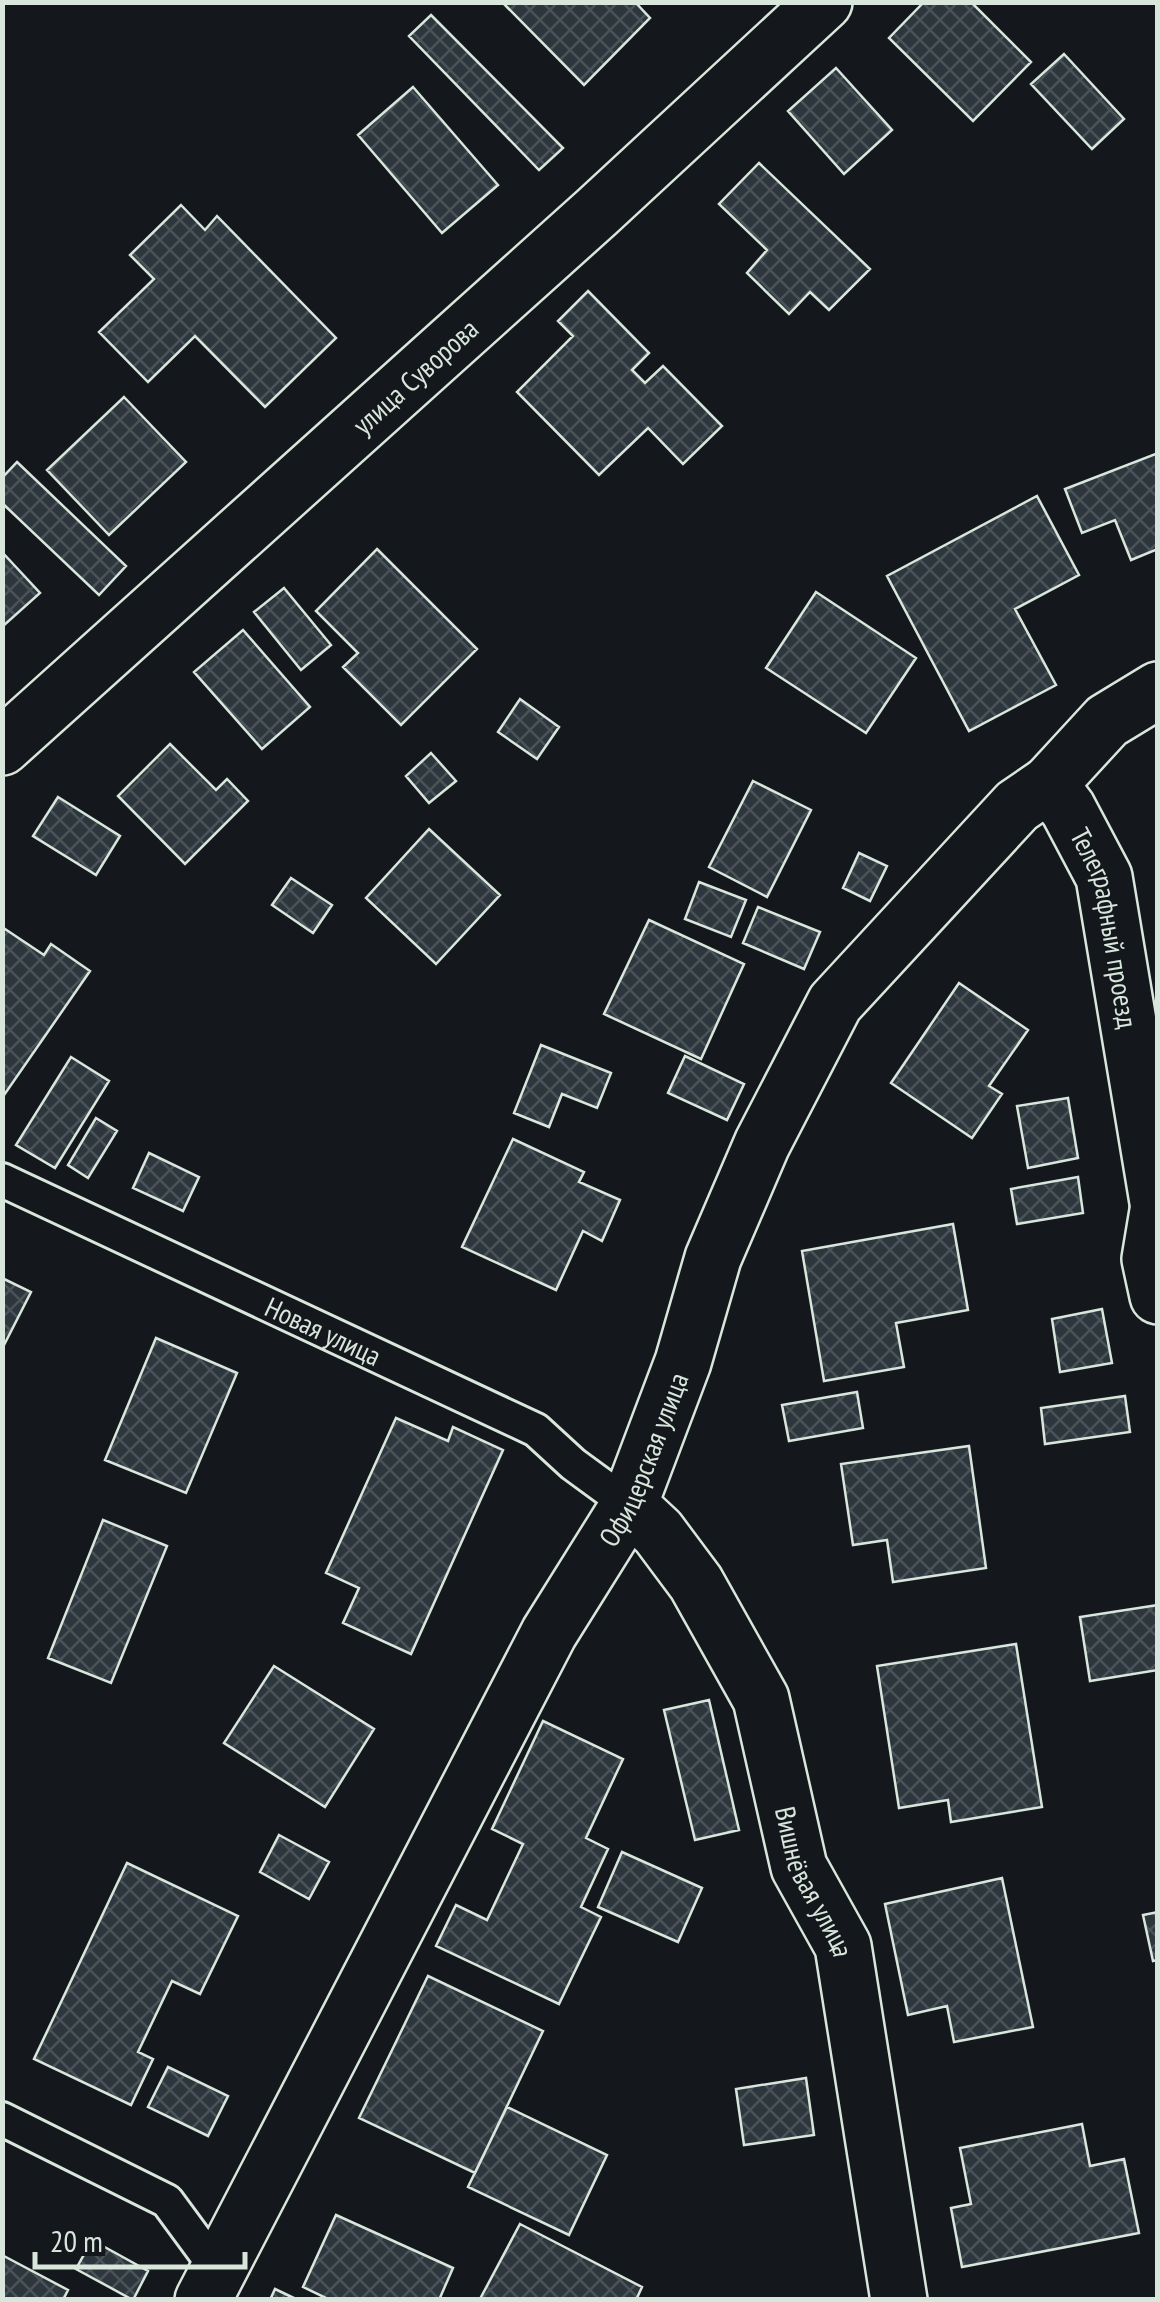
<svg xmlns="http://www.w3.org/2000/svg" width="1160" height="2302" viewBox="0 0 1160 2302" font-family="'PT Sans Narrow',sans-serif">
  <style>
    .building { fill: url(#building-cross-hatch); stroke: #d8e6dc; stroke-width: 2.5 }
    .lines { fill: none; stroke-linecap: round; stroke-linejoin: round }
    .lane-casing { stroke: #d8e6dc; stroke-width: 38 }
    .street-casing { stroke: #d8e6dc; stroke-width: 60 }
    .lane { stroke: #14181c; stroke-width: 32 }
    .street { stroke: #14181c; stroke-width: 55 }
    .labels { text-anchor: middle; dominant-baseline: central; stroke-width: 8; stroke-linejoin: round; paint-order: stroke }
    .street-label { font-size: 28px; fill: #d8e6dc; stroke: #14181c }
  </style>
  <defs>
    <pattern id="building-cross-hatch" width="8" height="8" patternUnits="userSpaceOnUse" patternTransform="scale(2.5)"><rect width="8" height="8" fill="#2c363c"/><path d="M0 0l8 8M0 8l8-8" fill="none" stroke="#4a5358"/></pattern>
  </defs>
  <rect width="100%" height="100%" fill="#14181c"/>
  <!-- building -->
  <path class="building" d="M 502,2 L 635,2 L 650,18 L 584,85 Z
    M 924,2 L 971,2 L 1031,62 L 973,121 L 889,38 Z
    M 431,15 L 563,148 L 539,170 L 409,36 Z
    M 1064,54 L 1124,119 L 1092,149 L 1031,84 Z
    M 836,68 L 892,130 L 844,174 L 788,111 Z
    M 413,87 L 498,185 L 442,233 L 358,135 Z
    M 759,163 L 870,269 L 829,310 L 810,292 L 789,314 L 747,273 L 767,250 L 719,204 Z
    M 181,205 L 205,230 L 217,216 L 336,338 L 265,407 L 195,336 L 148,382 L 99,332 L 154,279 L 130,255 Z
    M 588,291 L 649,353 L 632,370 L 645,383 L 663,366 L 722,426 L 683,464 L 648,428 L 599,475 L 517,392 L 573,336 L 558,321 Z
    M 124,397 L 186,462 L 109,535 L 47,470 Z
    M 1158,453 L 1158,549 L 1131,560 L 1115,520 L 1082,533 L 1065,489 Z
    M 17,462 L 126,566 L 99,595 L 2,503 L 2,478 Z
    M 1037,496 L 1079,575 L 1015,609 L 1056,685 L 969,731 L 887,576 Z
    M 377,549 L 477,649 L 401,725 L 343,667 L 358,653 L 316,611 Z
    M 2,552 L 40,593 L 2,627 Z
    M 284,588 L 331,645 L 301,670 L 254,612 Z
    M 816,592 L 916,658 L 866,733 L 766,668 Z
    M 243,630 L 310,707 L 262,749 L 194,672 Z
    M 520,699 L 559,727 L 537,759 L 498,732 Z
    M 170,744 L 216,790 L 227,779 L 248,801 L 185,864 L 118,796 Z
    M 431,753 L 456,781 L 429,803 L 406,776 Z
    M 753,781 L 811,810 L 767,897 L 709,867 Z
    M 58,797 L 120,836 L 96,875 L 33,836 Z
    M 429,829 L 500,895 L 436,964 L 366,898 Z
    M 859,853 L 887,866 L 870,901 L 843,888 Z
    M 291,878 L 332,905 L 313,933 L 272,905 Z
    M 699,882 L 746,900 L 731,937 L 685,919 Z
    M 758,907 L 820,932 L 804,969 L 743,943 Z
    M 649,920 L 744,964 L 701,1059 L 604,1014 Z
    M 2,927 L 44,955 L 51,944 L 90,971 L 2,1098 Z
    M 959,983 L 1028,1030 L 989,1086 L 1002,1094 L 972,1138 L 891,1083 Z
    M 541,1045 L 611,1073 L 597,1108 L 562,1094 L 549,1127 L 514,1113 Z
    M 685,1056 L 744,1084 L 727,1120 L 668,1093 Z
    M 71,1057 L 109,1081 L 55,1168 L 16,1145 Z
    M 1068,1098 L 1078,1158 L 1028,1168 L 1017,1106 Z
    M 96,1118 L 117,1131 L 88,1178 L 68,1165 Z
    M 513,1139 L 584,1172 L 579,1182 L 620,1200 L 602,1241 L 583,1231 L 556,1290 L 462,1247 Z
    M 149,1153 L 199,1177 L 183,1211 L 133,1188 Z
    M 1078,1177 L 1083,1213 L 1017,1224 L 1011,1189 Z
    M 953,1224 L 968,1310 L 896,1323 L 904,1367 L 824,1381 L 802,1251 Z
    M 2,1278 L 31,1292 L 2,1349 Z
    M 1102,1309 L 1112,1363 L 1060,1372 L 1052,1319 Z
    M 156,1338 L 237,1373 L 186,1493 L 105,1460 Z
    M 857,1392 L 863,1428 L 789,1441 L 782,1405 Z
    M 1125,1396 L 1130,1432 L 1045,1444 L 1041,1408 Z
    M 396,1418 L 448,1441 L 453,1427 L 503,1450 L 411,1654 L 343,1623 L 359,1588 L 326,1573 Z
    M 969,1446 L 986,1568 L 893,1582 L 887,1540 L 853,1545 L 841,1464 Z
    M 103,1520 L 167,1546 L 111,1683 L 48,1658 Z
    M 1158,1605 L 1158,1670 L 1090,1681 L 1080,1617 Z
    M 1016,1644 L 1042,1807 L 951,1822 L 948,1800 L 899,1808 L 877,1666 Z
    M 274,1666 L 374,1729 L 325,1807 L 224,1743 Z
    M 709,1700 L 739,1830 L 695,1840 L 664,1710 Z
    M 543,1721 L 623,1759 L 586,1838 L 608,1849 L 581,1907 L 601,1917 L 559,2004 L 436,1946 L 456,1905 L 487,1920 L 523,1844 L 492,1829 Z
    M 279,1835 L 329,1862 L 309,1899 L 260,1872 Z
    M 622,1852 L 702,1888 L 678,1942 L 598,1907 Z
    M 127,1863 L 238,1916 L 200,1994 L 172,1981 L 138,2052 L 153,2059 L 131,2105 L 34,2059 Z
    M 1002,1878 L 1033,2027 L 954,2042 L 947,2006 L 908,2015 L 885,1904 Z
    M 1158,1912 L 1158,1960 L 1153,1961 L 1143,1915 Z
    M 428,1976 L 543,2031 L 475,2173 L 359,2118 Z
    M 168,2067 L 228,2096 L 208,2136 L 148,2107 Z
    M 806,2078 L 814,2135 L 744,2145 L 736,2089 Z
    M 507,2107 L 607,2155 L 569,2235 L 468,2187 Z
    M 1082,2124 L 1090,2166 L 1124,2159 L 1139,2233 L 962,2267 L 951,2208 L 971,2204 L 960,2148 Z
    M 336,2215 L 453,2268 L 439,2300 L 330,2300 L 303,2287 Z
    M 520,2224 L 642,2287 L 636,2300 L 480,2299 Z
    M 92,2240 L 148,2271 L 133,2300 L 76,2269 Z
    M 2,2255 L 68,2290 L 63,2300 L 2,2300 Z
    M 275,2289 L 298,2300 L 270,2300 Z"/>
  <g class="lines">
    <defs>
      <g id="lane">
        <path id="s1" d="M 2,1180 L 536,1430 L 573,1464 L 629,1505"/>
        <path d="M 2,2119 L 167,2201 L 217,2269"/>
      </g>
      <g id="street">
        <path id="s2" d="M 2,747 L 597,212 L 824,2"/>
        <path id="s3" d="M 1049,784 L 1068,809 L 1104,877 L 1158,1202"/>
        <path d="M 1158,1211 L 1150,1259 L 1158,1296"/>
        <path id="s4" d="M 629,1505 L 658,1532 L 696,1583 L 761,1699 L 799,1867 L 843,1946 L 899,2300"/>
        <path id="s5" d="M 203,2300 L 549,1633 L 629,1505 L 683,1362 L 713,1258 L 762,1144 L 835,1003 L 1017,806 L 1049,784 L 1107,721 L 1158,690"/>
      </g>
    </defs>
    <!-- lane casing -->
    <use href="#lane" class="lane-casing"/>
    <!-- street casing -->
    <use href="#street" class="street-casing"/>
    <!-- lane -->
    <use href="#lane" class="lane"/>
    <!-- street -->
    <use href="#street" class="street"/>
  </g>
  <g class="labels">
    <!-- street labels -->
    <g class="street-label">
      <text stroke="none"><textPath href="#s2" startOffset="555">улица Суворова</textPath></text>
      <text stroke="none"><textPath href="#s3" startOffset="158">Телеграфный проезд</textPath></text>
      <text stroke="none"><textPath href="#s1" startOffset="355">Новая улица</textPath></text>
      <text stroke="none"><textPath href="#s5" startOffset="950">Офицерская улица</textPath></text>
      <text stroke="none"><textPath href="#s4" startOffset="428">Вишнёвая улица</textPath></text>
    </g>
  </g>
  <!-- border -->
  <rect width="1160" height="2302" fill="none" stroke="#d8e6dc" stroke-width="10"/>
  <!-- scale -->
  <path d="M35 2252v15h210v-15" fill="none" stroke="#d8e6dc" stroke-width="5"/>
  <text x="50" y="2252" font-size="30" fill="#d8e6dc" stroke="#14181c" stroke-width="8" paint-order="stroke">20 m</text>
</svg>
